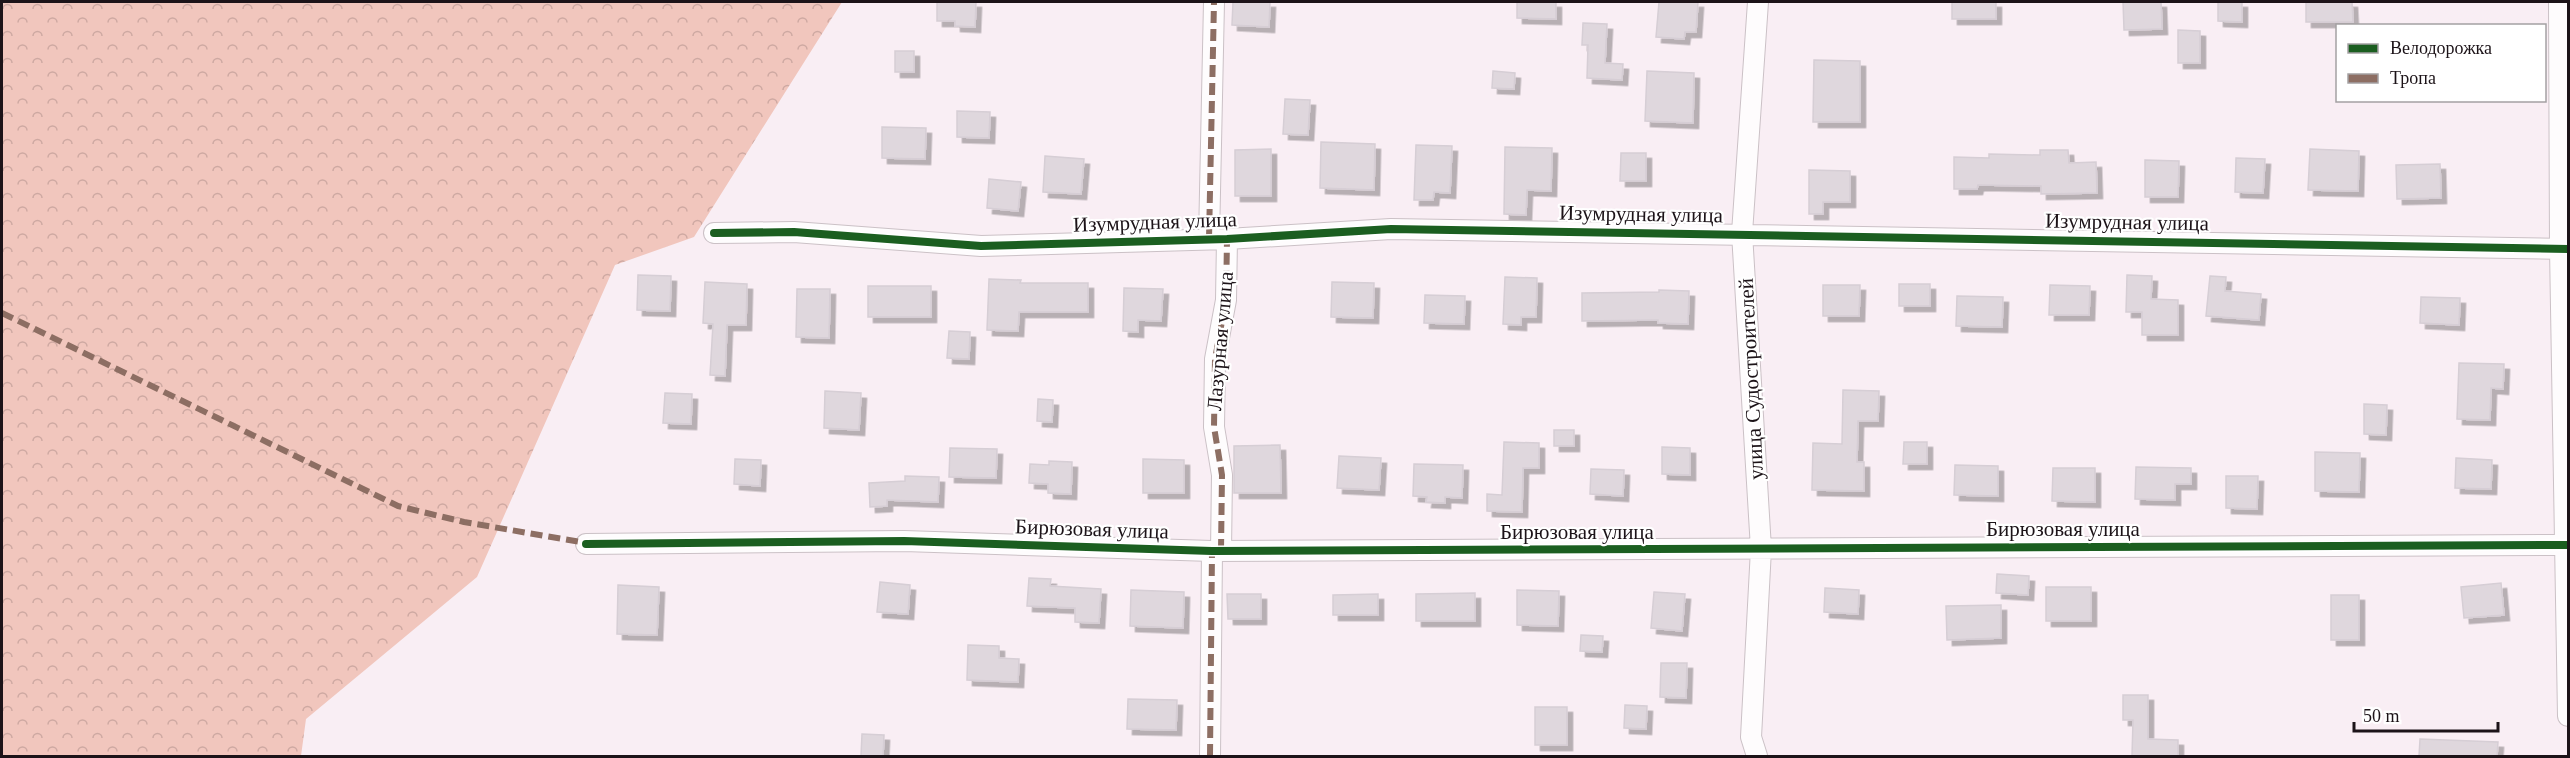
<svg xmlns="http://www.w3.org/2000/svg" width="2570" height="758" viewBox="0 0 2570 758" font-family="Georgia,serif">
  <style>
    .forest { fill: url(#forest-crowns) }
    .building { fill: #dfd7dd; stroke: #d6ced5; stroke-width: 1.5; filter: url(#shadow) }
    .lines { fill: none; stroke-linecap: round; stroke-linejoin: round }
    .minor-casing { stroke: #cbc1c6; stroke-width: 22 }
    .minor { stroke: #fefcfd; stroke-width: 20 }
    .quiet { stroke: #8d6e63; stroke-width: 6; stroke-dasharray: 12 6; stroke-linecap: butt }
    .cycleway-casing { stroke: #fff; stroke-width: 11 }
    .cycleway { stroke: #1b5e20; stroke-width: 8 }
    .labels { text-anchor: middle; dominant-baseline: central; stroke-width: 4.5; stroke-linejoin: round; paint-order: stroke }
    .street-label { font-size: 21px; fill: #1c1318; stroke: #fff }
  </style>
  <defs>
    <pattern id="forest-crowns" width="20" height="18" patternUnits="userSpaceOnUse" patternTransform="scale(1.5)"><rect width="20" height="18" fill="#f1c6bd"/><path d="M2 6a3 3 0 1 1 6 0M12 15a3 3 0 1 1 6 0" fill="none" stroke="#cea9a2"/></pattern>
    <filter id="shadow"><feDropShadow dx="5.5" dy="5.5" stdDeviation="0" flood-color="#0004"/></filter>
  </defs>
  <rect width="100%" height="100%" fill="#f9eef4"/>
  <!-- forest -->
  <path class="forest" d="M 2,2 L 842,2 L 694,237 L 615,265 L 477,577 L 306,719 L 301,756 L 2,756 Z"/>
  <!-- building -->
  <path class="building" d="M 937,2 L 976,2 L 975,27 L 955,26 L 955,21 L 937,21 Z
    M 1233,2 L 1270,2 L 1269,27 L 1232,25 Z
    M 1517,2 L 1556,2 L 1556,19 L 1517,18 Z
    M 1659,2 L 1698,2 L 1696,32 L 1685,32 L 1684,39 L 1656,37 Z
    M 1952,2 L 1996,2 L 1996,19 L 1952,19 Z
    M 2123,2 L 2161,2 L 2162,29 L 2124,30 Z
    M 2218,2 L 2242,2 L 2242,22 L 2218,21 Z
    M 2306,2 L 2352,2 L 2353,22 L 2306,22 Z
    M 1583,23 L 1607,24 L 1605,63 L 1623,64 L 1622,80 L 1587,78 L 1588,45 L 1582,45 Z
    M 2178,30 L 2200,31 L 2200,63 L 2178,63 Z
    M 895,51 L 914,51 L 914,72 L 895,72 Z
    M 1814,60 L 1860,61 L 1860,122 L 1813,122 Z
    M 1493,71 L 1515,73 L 1514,89 L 1492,88 Z
    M 1647,71 L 1694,73 L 1693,123 L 1645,121 Z
    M 1285,99 L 1310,100 L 1308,135 L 1283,134 Z
    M 957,111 L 990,112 L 989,138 L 957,137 Z
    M 882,127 L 926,128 L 925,159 L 882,158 Z
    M 1321,142 L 1375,144 L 1374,190 L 1320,188 Z
    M 1416,145 L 1452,146 L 1450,193 L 1434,192 L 1433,200 L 1414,200 Z
    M 1505,147 L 1552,148 L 1551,191 L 1527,190 L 1526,215 L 1504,214 Z
    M 1271,149 L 1271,196 L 1235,196 L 1235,150 Z
    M 2310,149 L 2359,151 L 2358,191 L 2308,190 Z
    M 2040,150 L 2068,150 L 2069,163 L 2096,162 L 2097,193 L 2041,194 L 2041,186 L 1978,185 L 1977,189 L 1954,189 L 1954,157 L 1989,158 L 1989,154 L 2040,155 Z
    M 1621,153 L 1646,153 L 1646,181 L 1620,181 Z
    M 1045,156 L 1084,159 L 1081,194 L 1043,192 Z
    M 2236,158 L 2265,159 L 2263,193 L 2235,192 Z
    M 2145,160 L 2179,161 L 2178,197 L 2145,197 Z
    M 2440,164 L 2441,198 L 2397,199 L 2396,165 Z
    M 1809,170 L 1850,171 L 1850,202 L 1823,202 L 1823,214 L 1809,214 Z
    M 989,179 L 1021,182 L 1018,211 L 987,208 Z
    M 638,275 L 671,276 L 670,311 L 637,310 Z
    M 2127,275 L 2152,276 L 2151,299 L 2178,300 L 2178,335 L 2142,335 L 2142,312 L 2126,312 Z
    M 2210,276 L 2226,277 L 2225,291 L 2261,294 L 2259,320 L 2206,316 Z
    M 1505,277 L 1537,278 L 1536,317 L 1521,317 L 1521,325 L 1503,324 Z
    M 989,279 L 1021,280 L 1020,283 L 1088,283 L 1088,312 L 1019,312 L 1018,331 L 987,330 Z
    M 705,282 L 747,284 L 746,325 L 727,325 L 725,376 L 710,375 L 713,324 L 703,323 Z
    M 1332,282 L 1374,283 L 1373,318 L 1331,317 Z
    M 1899,284 L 1930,284 L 1930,306 L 1899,306 Z
    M 1823,285 L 1860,285 L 1859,316 L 1823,316 Z
    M 2050,285 L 2090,286 L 2089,315 L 2049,315 Z
    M 868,286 L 931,286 L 931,317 L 868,317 Z
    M 1124,288 L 1163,289 L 1161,321 L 1138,320 L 1138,332 L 1123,331 Z
    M 797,289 L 830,289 L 829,338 L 796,337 Z
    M 1659,290 L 1689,291 L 1688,324 L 1658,323 L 1658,320 L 1582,321 L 1582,293 L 1659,292 Z
    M 1425,295 L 1465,296 L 1464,324 L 1424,323 Z
    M 1957,296 L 2003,297 L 2002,327 L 1956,326 Z
    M 2421,297 L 2460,298 L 2459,325 L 2420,323 Z
    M 949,331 L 970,332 L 969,359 L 947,358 Z
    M 2459,363 L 2504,364 L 2503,389 L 2491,388 L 2490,420 L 2457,419 Z
    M 1843,390 L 1879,391 L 1878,421 L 1858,421 L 1857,462 L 1864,462 L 1864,491 L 1812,490 L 1813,443 L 1842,444 Z
    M 825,391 L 861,393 L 859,430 L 824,428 Z
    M 665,393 L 692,394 L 691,424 L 663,423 Z
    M 1038,399 L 1053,400 L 1052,422 L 1037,421 Z
    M 2364,404 L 2387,405 L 2386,435 L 2364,434 Z
    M 1554,430 L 1574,430 L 1574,446 L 1554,446 Z
    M 1504,442 L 1539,443 L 1539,468 L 1523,468 L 1522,512 L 1487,511 L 1487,494 L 1502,495 Z
    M 1904,442 L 1927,442 L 1927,464 L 1903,464 Z
    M 1280,445 L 1281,493 L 1234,493 L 1234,446 Z
    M 1662,447 L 1690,448 L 1690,475 L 1662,474 Z
    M 950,448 L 997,449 L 996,478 L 949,477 Z
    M 2315,452 L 2360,453 L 2359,492 L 2315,491 Z
    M 1339,456 L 1381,458 L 1379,490 L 1337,488 Z
    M 2456,458 L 2492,460 L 2491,489 L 2455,488 Z
    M 735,459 L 761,460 L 760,486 L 734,484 Z
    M 1143,459 L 1184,460 L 1184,493 L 1143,493 Z
    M 1049,461 L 1072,462 L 1071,494 L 1048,493 L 1048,484 L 1029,483 L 1030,464 L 1049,465 Z
    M 1414,464 L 1463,465 L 1462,498 L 1445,497 L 1445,503 L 1426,502 L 1427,497 L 1413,496 Z
    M 1955,465 L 1998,466 L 1998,496 L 1954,495 Z
    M 2136,467 L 2191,468 L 2191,484 L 2175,484 L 2175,500 L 2135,499 Z
    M 2053,468 L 2095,468 L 2095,502 L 2052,501 Z
    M 1591,469 L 1624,470 L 1623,496 L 1590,494 Z
    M 905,476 L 939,477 L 938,502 L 887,500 L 887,506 L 870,507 L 869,483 L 905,481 Z
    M 2226,476 L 2258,476 L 2257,509 L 2226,508 Z
    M 1997,574 L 2029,576 L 2028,595 L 1996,593 Z
    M 1029,578 L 1051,579 L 1050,586 L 1101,589 L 1099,623 L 1075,622 L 1075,608 L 1027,606 Z
    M 880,582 L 910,585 L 908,614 L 877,612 Z
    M 2501,583 L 2504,615 L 2464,618 L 2461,587 Z
    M 618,585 L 659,587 L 657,635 L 617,634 Z
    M 2046,587 L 2091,587 L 2091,621 L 2046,621 Z
    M 1825,588 L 1859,590 L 1858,614 L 1824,612 Z
    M 1131,590 L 1184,592 L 1183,628 L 1130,626 Z
    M 1517,590 L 1559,591 L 1558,626 L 1517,625 Z
    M 1654,592 L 1685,594 L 1682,631 L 1651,628 Z
    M 1475,593 L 1475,621 L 1416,621 L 1416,594 Z
    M 1227,594 L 1261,594 L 1261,619 L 1228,619 Z
    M 1378,594 L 1378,615 L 1333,615 L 1333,595 Z
    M 2331,595 L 2359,595 L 2359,640 L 2331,640 Z
    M 2001,605 L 2001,638 L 1947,640 L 1946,606 Z
    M 1581,635 L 1603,636 L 1602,652 L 1580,651 Z
    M 968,645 L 999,646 L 999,658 L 1019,659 L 1018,682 L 967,680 Z
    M 1661,663 L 1687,663 L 1686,698 L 1660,697 Z
    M 2123,695 L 2148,695 L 2148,739 L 2178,740 L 2178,756 L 2132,756 L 2133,720 L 2123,720 Z
    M 1128,699 L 1177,700 L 1176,730 L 1127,729 Z
    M 1625,705 L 1647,706 L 1646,729 L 1624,728 Z
    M 1535,707 L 1567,707 L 1567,745 L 1535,745 Z
    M 862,734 L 884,735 L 883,756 L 861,756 Z
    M 2420,739 L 2498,742 L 2497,756 L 2419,756 Z"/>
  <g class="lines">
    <defs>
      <path id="minor" d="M 2559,2 L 2560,249 L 2568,716
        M 714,233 L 794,232 L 981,246 L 1227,239 L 1391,229 L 2568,249
        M 1209,239 L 1214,2
        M 586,544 L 904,541 L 1212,551 L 2568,545
        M 1221,551 L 1222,475 L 1214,427 L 1215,359 L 1226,300 L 1227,239
        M 1210,756 L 1212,551
        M 1757,756 L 1751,737 L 1761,549 L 1742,233 L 1758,2"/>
    </defs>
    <!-- minor casing -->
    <use href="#minor" class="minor-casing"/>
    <!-- minor -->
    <use href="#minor" class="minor"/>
    <!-- quiet -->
    <path class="quiet" d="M 1209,239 L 1214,2
      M 2,313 L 398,506 L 464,522 L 592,544
      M 1221,551 L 1222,475 L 1214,427 L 1215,359 L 1226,300 L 1227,239
      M 1210,756 L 1212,551"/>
    <defs>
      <path id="cycleway" d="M 714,233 L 794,232 L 981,246 L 1227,239 L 1391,229 L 2568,249
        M 586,544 L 904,541 L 1212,551 L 2568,545"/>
    </defs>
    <!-- cycleway casing -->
    <use href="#cycleway" class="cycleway-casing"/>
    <!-- cycleway -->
    <use href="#cycleway" class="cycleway"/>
  </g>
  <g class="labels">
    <!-- street labels -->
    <g class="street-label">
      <text transform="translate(1641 214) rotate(1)">Изумрудная улица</text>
      <text transform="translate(1155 222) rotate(-2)">Изумрудная улица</text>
      <text transform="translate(2127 222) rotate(1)">Изумрудная улица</text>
      <text transform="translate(1220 341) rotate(-85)">Лазурная улица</text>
      <text transform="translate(1751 379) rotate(-93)">улица Судостроителей</text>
      <text transform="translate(1092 529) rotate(2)">Бирюзовая улица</text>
      <text x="2063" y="529">Бирюзовая улица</text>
      <text x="1577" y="532">Бирюзовая улица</text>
    </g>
  </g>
  <!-- border -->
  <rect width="2570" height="758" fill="none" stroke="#1c1318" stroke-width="6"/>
  <!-- legend -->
  <rect x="2336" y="24" width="210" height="78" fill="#ffffff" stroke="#a4a1a3" stroke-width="1.5"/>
  <rect x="2348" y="44" width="30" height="9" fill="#1b5e20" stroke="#a4a1a3" stroke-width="1.5"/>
  <text x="2390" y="54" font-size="18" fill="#1c1318">Велодорожка</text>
  <rect x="2348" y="74" width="30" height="9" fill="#8d6e63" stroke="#a4a1a3" stroke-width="1.5"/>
  <text x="2390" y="84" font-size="18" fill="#1c1318">Тропа</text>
  <!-- scale -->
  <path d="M2354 722v9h144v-9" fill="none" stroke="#1c1318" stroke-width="3"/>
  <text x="2363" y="722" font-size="18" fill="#1c1318" stroke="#ffffff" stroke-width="4.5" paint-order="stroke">50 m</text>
</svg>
